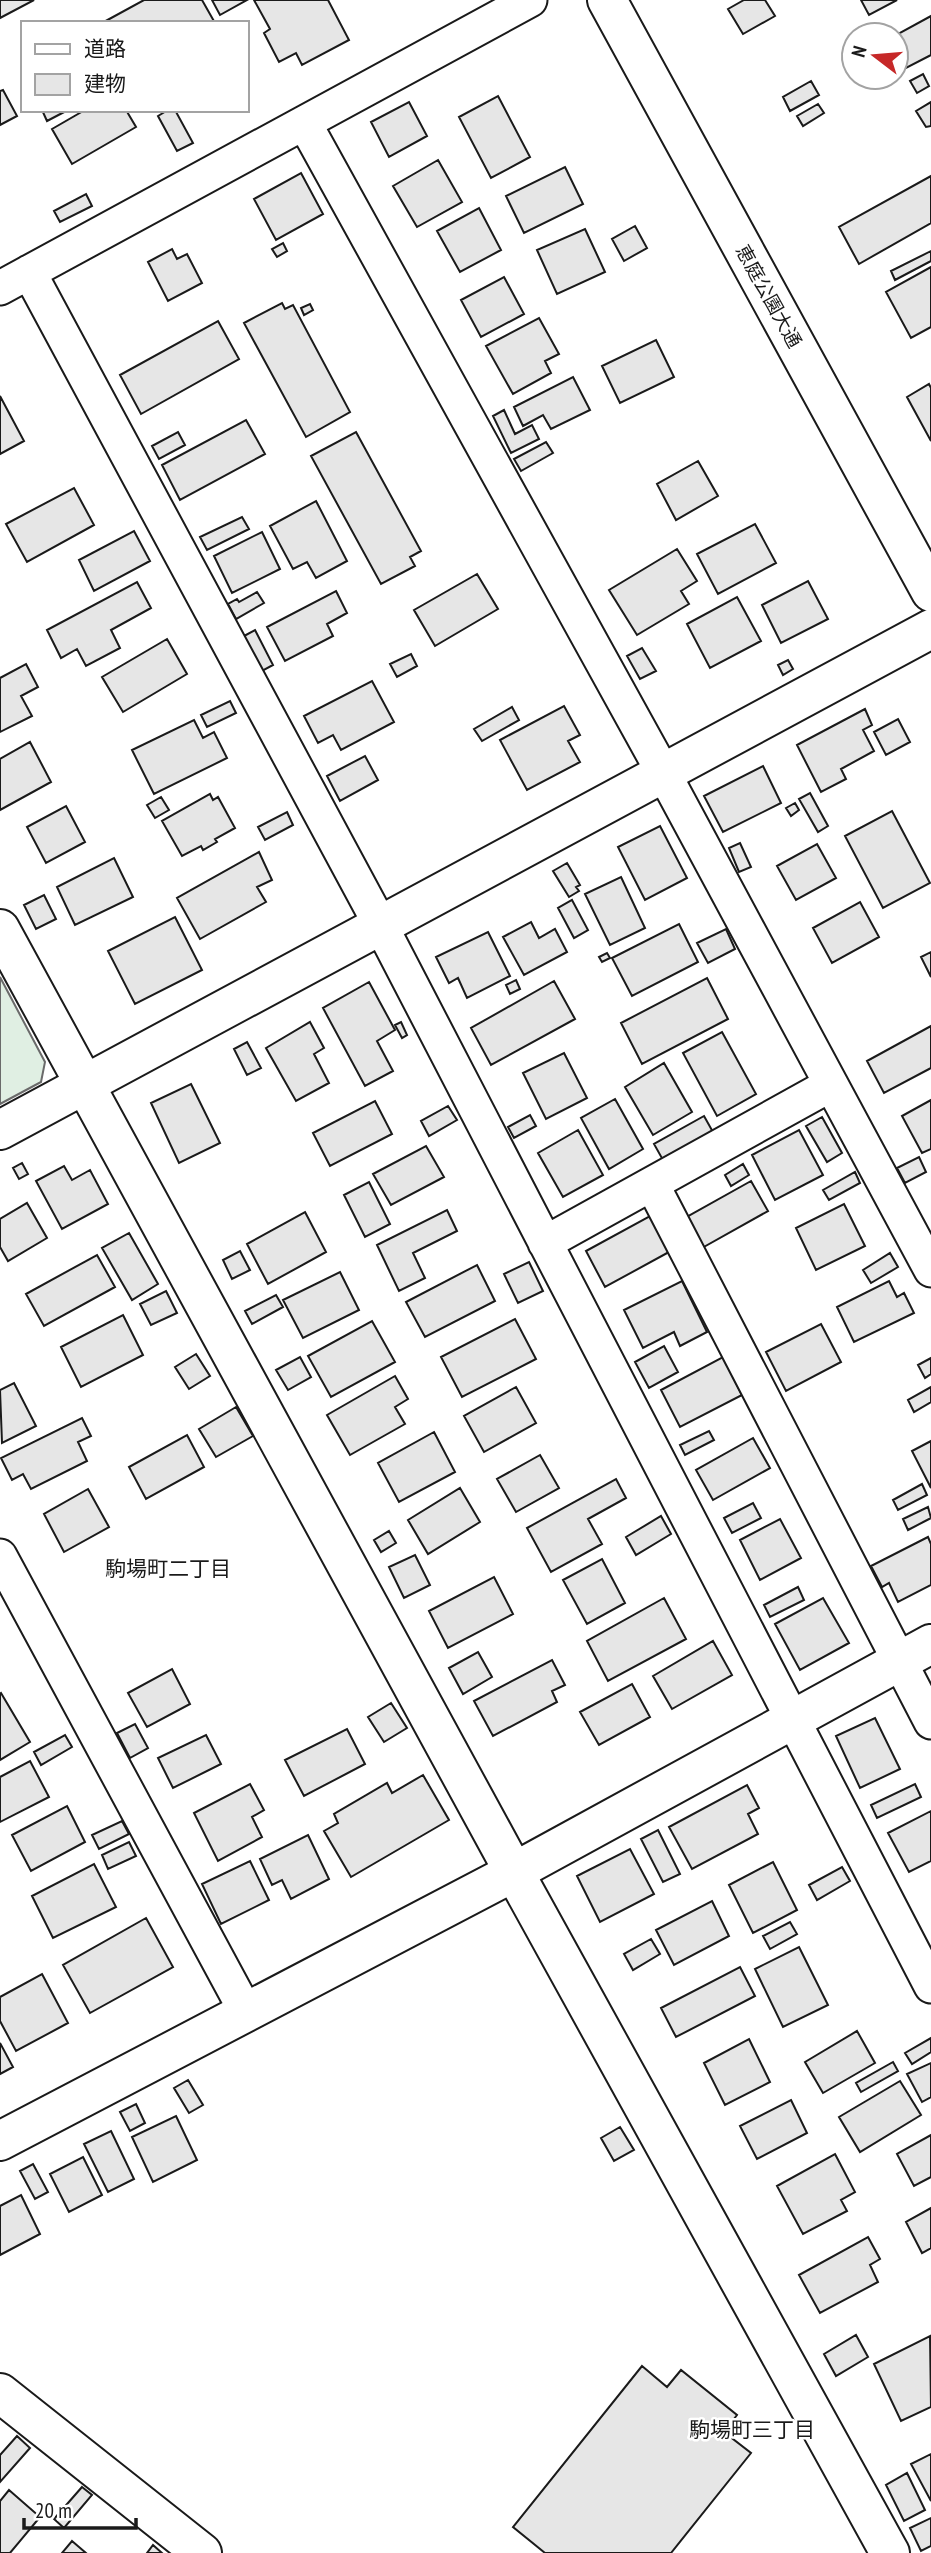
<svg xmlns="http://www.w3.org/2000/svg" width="931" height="2553" viewBox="0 0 931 2553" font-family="'PT Sans Narrow','Noto Sans JP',sans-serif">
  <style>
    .green { fill: #e0efe3; stroke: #6a6a6a; stroke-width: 2 }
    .building { fill: #e6e6e6; stroke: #1a1a1a; stroke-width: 2 }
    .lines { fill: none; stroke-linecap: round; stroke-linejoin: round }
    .minor-casing { stroke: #1a1a1a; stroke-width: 37 }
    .tertiary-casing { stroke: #1a1a1a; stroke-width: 42 }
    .minor { stroke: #fff; stroke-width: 33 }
    .tertiary { stroke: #fff; stroke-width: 38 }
    .labels { text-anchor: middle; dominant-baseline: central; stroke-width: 5; stroke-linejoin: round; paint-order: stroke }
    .street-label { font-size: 19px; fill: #1a1a1a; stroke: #fff }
    .neighbourhood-label { font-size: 21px; fill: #1a1a1a; stroke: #fff }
  </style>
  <rect width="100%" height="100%" fill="#fff"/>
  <!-- green -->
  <path class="green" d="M 0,977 L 45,1062 L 41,1082 L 0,1104 Z"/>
  <!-- building -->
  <path class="building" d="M 0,0 L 34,0 L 0,18 Z
    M 144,0 L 202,0 L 215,23 L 102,23 Z
    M 212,0 L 247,0 L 220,15 Z
    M 254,0 L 328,0 L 349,40 L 302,65 L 296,53 L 279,62 L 264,33 L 270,29 Z
    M 744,0 L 765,0 L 775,16 L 743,34 L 728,9 Z
    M 861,0 L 897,0 L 869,15 Z
    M 931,16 L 931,55 L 906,68 L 896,50 L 896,35 Z
    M 923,74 L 929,86 L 917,93 L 910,81 Z
    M 811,81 L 819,95 L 790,111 L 783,97 Z
    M 3,90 L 17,116 L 0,125 L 0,91 Z
    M 498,96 L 530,157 L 491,178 L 459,117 Z
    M 409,102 L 427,136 L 389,157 L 371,122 Z
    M 931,102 L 931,126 L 926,127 L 916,111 Z
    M 818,104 L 824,113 L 803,126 L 797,116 Z
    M 42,110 L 68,110 L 47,121 Z
    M 85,110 L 126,110 L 136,127 L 72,164 L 52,129 Z
    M 168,110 L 175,110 L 193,143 L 177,151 L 158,116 Z
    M 438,160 L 462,202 L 417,227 L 393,186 Z
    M 565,167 L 583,204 L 524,233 L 506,196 Z
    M 301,173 L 323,214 L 276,240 L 254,199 Z
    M 931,176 L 931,223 L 859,264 L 839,227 Z
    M 86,194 L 92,206 L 60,222 L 54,211 Z
    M 479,208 L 501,250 L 460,272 L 437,231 Z
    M 635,226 L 647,248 L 624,261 L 612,239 Z
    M 585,229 L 605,272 L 557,294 L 537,250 Z
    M 283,243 L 287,251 L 277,257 L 272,249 Z
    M 172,249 L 177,259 L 187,254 L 202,283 L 168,301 L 148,262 Z
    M 931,251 L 931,261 L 895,280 L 891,271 Z
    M 931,267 L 931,327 L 911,338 L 886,292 Z
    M 504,277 L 524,314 L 481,337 L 461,300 Z
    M 282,303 L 285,309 L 293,305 L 350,412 L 306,437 L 244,323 Z
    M 310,304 L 313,310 L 304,315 L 301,308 Z
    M 539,318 L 559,354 L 545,361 L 551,373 L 513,394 L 486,346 Z
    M 218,321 L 239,359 L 141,414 L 120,375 Z
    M 656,340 L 674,377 L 620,403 L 602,366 Z
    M 573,377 L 590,410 L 551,429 L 543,415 L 523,426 L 514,407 Z
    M 929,384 L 931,388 L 931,441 L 907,397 Z
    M 0,396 L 24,441 L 0,454 Z
    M 504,410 L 515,434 L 532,425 L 539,439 L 511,453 L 493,416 Z
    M 246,420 L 265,454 L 180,500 L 162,465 Z
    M 178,432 L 185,445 L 159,459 L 152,446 Z
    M 356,432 L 421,551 L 410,557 L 415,566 L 381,584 L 311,456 Z
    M 546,442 L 553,453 L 521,471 L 514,459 Z
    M 698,461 L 718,496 L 676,520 L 657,484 Z
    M 74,488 L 94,525 L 27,562 L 6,524 Z
    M 316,501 L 347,561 L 316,578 L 307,562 L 293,569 L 270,526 Z
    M 242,517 L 249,529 L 207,550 L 200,537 Z
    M 755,524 L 776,563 L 718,594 L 697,554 Z
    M 134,531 L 150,561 L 94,591 L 79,560 Z
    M 262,532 L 280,569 L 232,593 L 214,556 Z
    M 677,549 L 697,581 L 681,591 L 689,604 L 637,635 L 609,590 Z
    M 477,574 L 498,609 L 435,646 L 414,610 Z
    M 808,581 L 828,619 L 781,643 L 762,605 Z
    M 137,582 L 151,608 L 111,630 L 120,648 L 86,666 L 77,649 L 61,658 L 47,630 Z
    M 336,591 L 347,613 L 327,624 L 333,636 L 285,661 L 267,627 Z
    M 257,592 L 264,603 L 236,619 L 228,604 L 237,599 L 239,602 Z
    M 737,597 L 761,641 L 710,668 L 687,624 Z
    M 255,630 L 273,665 L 262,671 L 244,636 Z
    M 167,639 L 187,674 L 123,712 L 102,677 Z
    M 642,648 L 656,671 L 640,679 L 627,656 Z
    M 411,654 L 417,666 L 397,677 L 390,664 Z
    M 788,660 L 793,669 L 783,675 L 778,665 Z
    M 26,664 L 38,687 L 21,696 L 32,716 L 0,732 L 0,678 Z
    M 372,681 L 394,722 L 341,750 L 333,735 L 318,743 L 304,716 Z
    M 230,701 L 236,713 L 207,727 L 201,715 Z
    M 564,706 L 580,735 L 568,741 L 580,762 L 527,790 L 500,740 Z
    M 512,707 L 519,720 L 482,741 L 474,729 Z
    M 865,709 L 872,725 L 863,730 L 874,751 L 841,769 L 846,779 L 821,792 L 797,745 Z
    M 898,719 L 910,742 L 886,755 L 874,732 Z
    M 194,720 L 203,738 L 214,732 L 227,758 L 154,794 L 132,750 Z
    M 30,742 L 51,782 L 0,810 L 0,759 Z
    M 365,756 L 378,780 L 340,801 L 327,776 Z
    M 763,766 L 781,803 L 723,832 L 704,796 Z
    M 810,793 L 828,826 L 818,832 L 799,799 Z
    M 210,794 L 213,800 L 218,797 L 235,828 L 215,839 L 217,842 L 203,850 L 201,846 L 182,856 L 162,821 Z
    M 161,797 L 169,810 L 155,818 L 147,805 Z
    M 795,803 L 799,810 L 791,816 L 786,808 Z
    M 66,806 L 85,842 L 46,863 L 27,827 Z
    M 892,811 L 930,883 L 883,908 L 845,836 Z
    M 287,812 L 293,825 L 265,840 L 258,827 Z
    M 660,826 L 687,878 L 645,900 L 618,847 Z
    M 740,843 L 751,867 L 739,872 L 729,848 Z
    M 817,844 L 836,878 L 796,900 L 777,866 Z
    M 259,852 L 272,880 L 257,887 L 266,902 L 200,939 L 177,898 Z
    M 114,858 L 133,897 L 75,925 L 57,887 Z
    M 567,863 L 580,885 L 576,887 L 579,891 L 569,897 L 553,871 Z
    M 621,877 L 645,928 L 610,945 L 585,894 Z
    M 44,895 L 56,919 L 36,929 L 24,905 Z
    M 572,900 L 588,930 L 574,938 L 558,908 Z
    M 860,902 L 879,937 L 832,963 L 813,928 Z
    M 175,917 L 202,970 L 135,1004 L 108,951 Z
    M 531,922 L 539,938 L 555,929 L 567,952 L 524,975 L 503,937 Z
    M 679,924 L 698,962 L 632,996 L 612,958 Z
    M 726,929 L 735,949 L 708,963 L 697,943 Z
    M 488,932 L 510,976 L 467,998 L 458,978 L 449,983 L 436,957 Z
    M 931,952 L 931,977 L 921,957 Z
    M 607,953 L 610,958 L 602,962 L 599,957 Z
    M 707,978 L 728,1019 L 642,1064 L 621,1023 Z
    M 516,980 L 520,989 L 510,994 L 506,985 Z
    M 554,981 L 575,1019 L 491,1065 L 471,1028 Z
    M 369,982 L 395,1030 L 377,1041 L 393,1071 L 365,1086 L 323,1008 Z
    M 310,1022 L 324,1048 L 314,1054 L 329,1083 L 296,1101 L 266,1048 Z
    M 401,1022 L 407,1035 L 402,1038 L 395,1025 Z
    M 931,1026 L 931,1068 L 884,1093 L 867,1061 Z
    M 722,1032 L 756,1094 L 717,1116 L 683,1053 Z
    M 247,1042 L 261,1068 L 247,1075 L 234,1049 Z
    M 564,1053 L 587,1098 L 546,1119 L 523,1073 Z
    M 664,1063 L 692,1112 L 653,1135 L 625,1087 Z
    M 191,1084 L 220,1143 L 179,1163 L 151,1103 Z
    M 615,1099 L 643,1149 L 609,1169 L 581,1118 Z
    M 931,1100 L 931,1149 L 922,1153 L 902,1116 Z
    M 375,1101 L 392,1134 L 330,1166 L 313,1133 Z
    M 448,1106 L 457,1120 L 429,1136 L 421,1121 Z
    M 530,1115 L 536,1126 L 514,1138 L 508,1127 Z
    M 704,1116 L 718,1141 L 668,1169 L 654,1144 Z
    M 822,1117 L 842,1153 L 827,1162 L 806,1126 Z
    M 578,1130 L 603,1175 L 563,1197 L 538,1153 Z
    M 799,1130 L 823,1175 L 775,1200 L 752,1155 Z
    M 426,1146 L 444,1177 L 391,1205 L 373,1174 Z
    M 919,1157 L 926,1172 L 905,1183 L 897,1168 Z
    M 22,1163 L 28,1174 L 19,1179 L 13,1168 Z
    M 743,1164 L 749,1175 L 731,1186 L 725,1175 Z
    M 64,1166 L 72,1180 L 90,1170 L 108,1204 L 62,1229 L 36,1181 Z
    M 855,1172 L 860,1183 L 829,1200 L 823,1190 Z
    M 751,1181 L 768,1211 L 702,1248 L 685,1218 Z
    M 369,1182 L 390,1224 L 365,1237 L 344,1195 Z
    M 27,1203 L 47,1238 L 8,1261 L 0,1247 L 0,1219 Z
    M 844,1204 L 865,1246 L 816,1270 L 796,1228 Z
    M 447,1210 L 457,1231 L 413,1253 L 425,1278 L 399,1291 L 377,1245 Z
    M 305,1212 L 326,1252 L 268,1284 L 247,1244 Z
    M 650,1216 L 669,1252 L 605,1287 L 586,1251 Z
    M 129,1233 L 158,1284 L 132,1300 L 102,1248 Z
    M 240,1251 L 250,1270 L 232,1279 L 223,1260 Z
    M 890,1253 L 898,1267 L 871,1283 L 863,1270 Z
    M 97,1255 L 115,1287 L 44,1326 L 26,1294 Z
    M 529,1262 L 543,1291 L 518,1303 L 504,1274 Z
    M 477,1265 L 495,1301 L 425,1337 L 406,1302 Z
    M 340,1272 L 359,1310 L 303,1338 L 283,1300 Z
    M 682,1281 L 707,1332 L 680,1346 L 674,1332 L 643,1348 L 624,1310 Z
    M 889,1281 L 897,1297 L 904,1293 L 914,1313 L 854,1342 L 837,1307 Z
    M 166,1291 L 177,1313 L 151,1325 L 140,1304 Z
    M 276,1295 L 283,1307 L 252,1324 L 245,1311 Z
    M 123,1315 L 143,1355 L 81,1387 L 61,1347 Z
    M 515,1319 L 536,1359 L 462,1397 L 441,1357 Z
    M 372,1321 L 395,1362 L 331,1397 L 308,1356 Z
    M 821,1324 L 841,1362 L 786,1391 L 766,1352 Z
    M 664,1346 L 678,1372 L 649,1388 L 635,1362 Z
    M 196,1354 L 210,1376 L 189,1389 L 175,1367 Z
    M 300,1357 L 311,1377 L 288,1390 L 276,1370 Z
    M 723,1357 L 742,1395 L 680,1427 L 661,1390 Z
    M 931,1358 L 931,1374 L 925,1378 L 918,1365 Z
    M 395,1376 L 408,1399 L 395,1407 L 405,1424 L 350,1455 L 327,1415 Z
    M 14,1383 L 36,1426 L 2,1443 L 0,1390 Z
    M 516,1387 L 536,1423 L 484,1452 L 464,1416 Z
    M 931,1387 L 931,1402 L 914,1412 L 908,1400 Z
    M 236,1407 L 253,1436 L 216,1457 L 199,1429 Z
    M 82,1418 L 91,1436 L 78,1442 L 87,1461 L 31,1489 L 23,1474 L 12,1480 L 1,1458 Z
    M 709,1431 L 714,1440 L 685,1455 L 680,1445 Z
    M 434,1432 L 455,1472 L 399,1502 L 378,1463 Z
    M 187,1435 L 204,1467 L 146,1499 L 129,1467 Z
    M 753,1438 L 770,1468 L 713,1500 L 696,1470 Z
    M 931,1441 L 931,1488 L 912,1451 Z
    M 540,1455 L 559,1488 L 516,1512 L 497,1479 Z
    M 616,1479 L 626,1498 L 588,1519 L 602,1544 L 551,1572 L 527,1528 Z
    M 922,1484 L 927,1495 L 898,1510 L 893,1500 Z
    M 460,1488 L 480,1522 L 428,1554 L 408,1520 Z
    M 88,1489 L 109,1527 L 64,1552 L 44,1514 Z
    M 753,1503 L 761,1518 L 732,1533 L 724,1518 Z
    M 928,1507 L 931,1518 L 908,1530 L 903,1519 Z
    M 661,1516 L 671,1534 L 636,1555 L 626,1537 Z
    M 780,1519 L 801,1558 L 760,1580 L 740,1540 Z
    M 389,1531 L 396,1543 L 381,1552 L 374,1540 Z
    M 928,1537 L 931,1544 L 931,1585 L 898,1602 L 889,1583 L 882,1587 L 871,1566 Z
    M 415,1555 L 430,1585 L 404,1598 L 389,1567 Z
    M 602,1559 L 625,1603 L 587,1624 L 563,1580 Z
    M 494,1577 L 513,1614 L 448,1648 L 429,1611 Z
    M 798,1587 L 804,1600 L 770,1617 L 764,1605 Z
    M 664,1598 L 686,1639 L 608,1681 L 587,1641 Z
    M 823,1598 L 849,1643 L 800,1670 L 775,1624 Z
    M 713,1641 L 732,1675 L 672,1709 L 653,1676 Z
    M 478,1652 L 492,1677 L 463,1694 L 449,1668 Z
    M 552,1660 L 565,1685 L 552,1691 L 557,1702 L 493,1736 L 474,1701 Z
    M 172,1669 L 190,1704 L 147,1727 L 128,1693 Z
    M 632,1684 L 650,1717 L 599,1745 L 580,1712 Z
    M 1,1693 L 30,1742 L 0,1760 L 0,1694 Z
    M 391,1703 L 407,1728 L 384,1742 L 368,1717 Z
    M 875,1718 L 900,1769 L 860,1788 L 836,1736 Z
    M 135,1724 L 148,1748 L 130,1758 L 117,1733 Z
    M 347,1729 L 365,1764 L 304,1796 L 285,1760 Z
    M 65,1735 L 72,1747 L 41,1765 L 34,1752 Z
    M 206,1735 L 221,1764 L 173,1788 L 158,1758 Z
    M 30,1761 L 49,1797 L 0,1822 L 0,1777 Z
    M 423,1775 L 449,1820 L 351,1877 L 324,1831 L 338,1823 L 334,1814 L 387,1783 L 392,1793 Z
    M 250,1784 L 264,1810 L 252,1817 L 262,1837 L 218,1861 L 194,1813 Z
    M 915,1784 L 921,1797 L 877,1818 L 871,1805 Z
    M 747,1785 L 759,1808 L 748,1814 L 758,1834 L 692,1869 L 669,1827 Z
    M 67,1806 L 85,1842 L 31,1871 L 12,1835 Z
    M 931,1811 L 931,1861 L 909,1872 L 888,1833 Z
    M 122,1821 L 129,1834 L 99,1849 L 92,1835 Z
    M 658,1830 L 680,1874 L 663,1882 L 641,1839 Z
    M 308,1835 L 329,1879 L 291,1899 L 282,1880 L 272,1885 L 260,1859 Z
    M 129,1842 L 136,1856 L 108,1869 L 102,1855 Z
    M 630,1849 L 654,1894 L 600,1922 L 577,1876 Z
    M 250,1861 L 269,1900 L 221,1924 L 202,1884 Z
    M 773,1862 L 797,1910 L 753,1933 L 729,1885 Z
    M 94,1864 L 116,1907 L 53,1938 L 32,1896 Z
    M 842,1867 L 850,1881 L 817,1900 L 809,1885 Z
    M 712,1901 L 729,1936 L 674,1965 L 656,1930 Z
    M 146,1918 L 173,1967 L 90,2013 L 63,1965 Z
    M 790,1922 L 797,1934 L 770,1949 L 763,1936 Z
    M 651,1939 L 660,1954 L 633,1970 L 624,1954 Z
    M 799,1947 L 828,2005 L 783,2027 L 755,1969 Z
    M 740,1967 L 755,1996 L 676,2037 L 661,2008 Z
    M 42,1974 L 68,2023 L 16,2051 L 0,2021 L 0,1997 Z
    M 857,2031 L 875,2063 L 823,2093 L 805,2062 Z
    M 931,2038 L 931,2052 L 912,2064 L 905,2053 Z
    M 749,2039 L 770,2082 L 725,2105 L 704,2063 Z
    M 0,2043 L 13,2067 L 0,2074 Z
    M 893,2062 L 898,2071 L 861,2092 L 856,2083 Z
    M 931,2063 L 931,2097 L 922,2102 L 907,2074 Z
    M 188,2080 L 203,2105 L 189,2113 L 174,2088 Z
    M 900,2081 L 921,2115 L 860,2152 L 839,2117 Z
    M 791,2100 L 807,2133 L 757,2159 L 740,2126 Z
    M 136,2104 L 145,2123 L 130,2131 L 120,2112 Z
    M 176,2116 L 197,2160 L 153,2182 L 132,2137 Z
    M 620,2127 L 634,2150 L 614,2161 L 601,2138 Z
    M 111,2131 L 134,2179 L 108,2192 L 84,2144 Z
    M 931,2135 L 931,2177 L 914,2186 L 897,2154 Z
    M 835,2154 L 855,2192 L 841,2200 L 847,2211 L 803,2234 L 777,2186 Z
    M 83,2157 L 102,2195 L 69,2212 L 50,2174 Z
    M 33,2164 L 48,2192 L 35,2199 L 20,2171 Z
    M 21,2195 L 40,2234 L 0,2255 L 0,2206 Z
    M 931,2208 L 931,2248 L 922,2253 L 906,2222 Z
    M 868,2237 L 880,2259 L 870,2265 L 878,2282 L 820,2313 L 799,2275 Z
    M 856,2335 L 868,2357 L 836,2376 L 824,2354 Z
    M 930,2336 L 931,2407 L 901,2421 L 874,2364 Z
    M 642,2366 L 667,2387 L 681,2370 L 737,2415 L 724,2432 L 751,2453 L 671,2553 L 545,2553 L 513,2527 Z
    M 17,2436 L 30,2448 L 0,2482 L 0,2455 Z
    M 931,2454 L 931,2501 L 911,2464 Z
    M 907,2473 L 925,2510 L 904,2521 L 886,2485 Z
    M 82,2487 L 92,2495 L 64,2528 L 54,2519 Z
    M 9,2490 L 40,2517 L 10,2553 L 0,2553 L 0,2501 Z
    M 931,2518 L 931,2546 L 921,2551 L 910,2528 Z
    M 72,2541 L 86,2553 L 62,2553 Z
    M 153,2545 L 162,2553 L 147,2553 Z"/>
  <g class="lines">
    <defs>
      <path id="minor" d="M 305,124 L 664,774 L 931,1270
        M 29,272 L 381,926 L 931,1986
        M 0,288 L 530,0
        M 653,1186 L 931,1722
        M 545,1243 L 830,1085
        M 0,1556 L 245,2010"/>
      <path id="tertiary" d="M 607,0 L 931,592
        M 0,929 L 514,1872 L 890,2553
        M 0,1130 L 931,629
        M 0,2141 L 514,1872 L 931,1644
        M 0,2393 L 202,2553"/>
    </defs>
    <!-- minor casing -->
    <use href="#minor" class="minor-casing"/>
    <!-- tertiary casing -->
    <use href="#tertiary" class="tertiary-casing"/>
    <!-- minor -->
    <use href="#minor" class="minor"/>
    <!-- tertiary -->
    <use href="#tertiary" class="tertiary"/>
  </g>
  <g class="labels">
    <!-- street labels -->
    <g class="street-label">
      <text transform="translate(769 296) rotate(61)">恵庭公園大通</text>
    </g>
    <!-- neighbourhood labels -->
    <g class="neighbourhood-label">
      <text x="168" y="1568">駒場町二丁目</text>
      <text x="752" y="2429">駒場町三丁目</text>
    </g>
  </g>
  <!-- legend -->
  <rect x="21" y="21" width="228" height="91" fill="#ffffff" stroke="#a3a3a3" stroke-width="2"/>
  <rect x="35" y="44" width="35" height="10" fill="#ffffff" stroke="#a3a3a3" stroke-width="2"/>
  <text x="84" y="56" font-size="21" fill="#1a1a1a">道路</text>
  <rect x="35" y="74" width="35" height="21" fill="#e6e6e6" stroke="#a3a3a3" stroke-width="2"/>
  <text x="84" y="91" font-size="21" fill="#1a1a1a">建物</text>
  <!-- north arrow -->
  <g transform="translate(875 56) rotate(286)"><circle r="33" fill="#ffffff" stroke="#a3a3a3" stroke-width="2"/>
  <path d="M0-5L12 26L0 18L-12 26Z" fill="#c62828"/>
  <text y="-10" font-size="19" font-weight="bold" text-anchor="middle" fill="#1a1a1a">N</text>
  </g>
  <!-- scale -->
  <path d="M24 2518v10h112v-10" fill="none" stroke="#1a1a1a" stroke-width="3.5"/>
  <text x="35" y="2518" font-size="21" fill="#1a1a1a" stroke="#ffffff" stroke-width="5" paint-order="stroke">20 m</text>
</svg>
